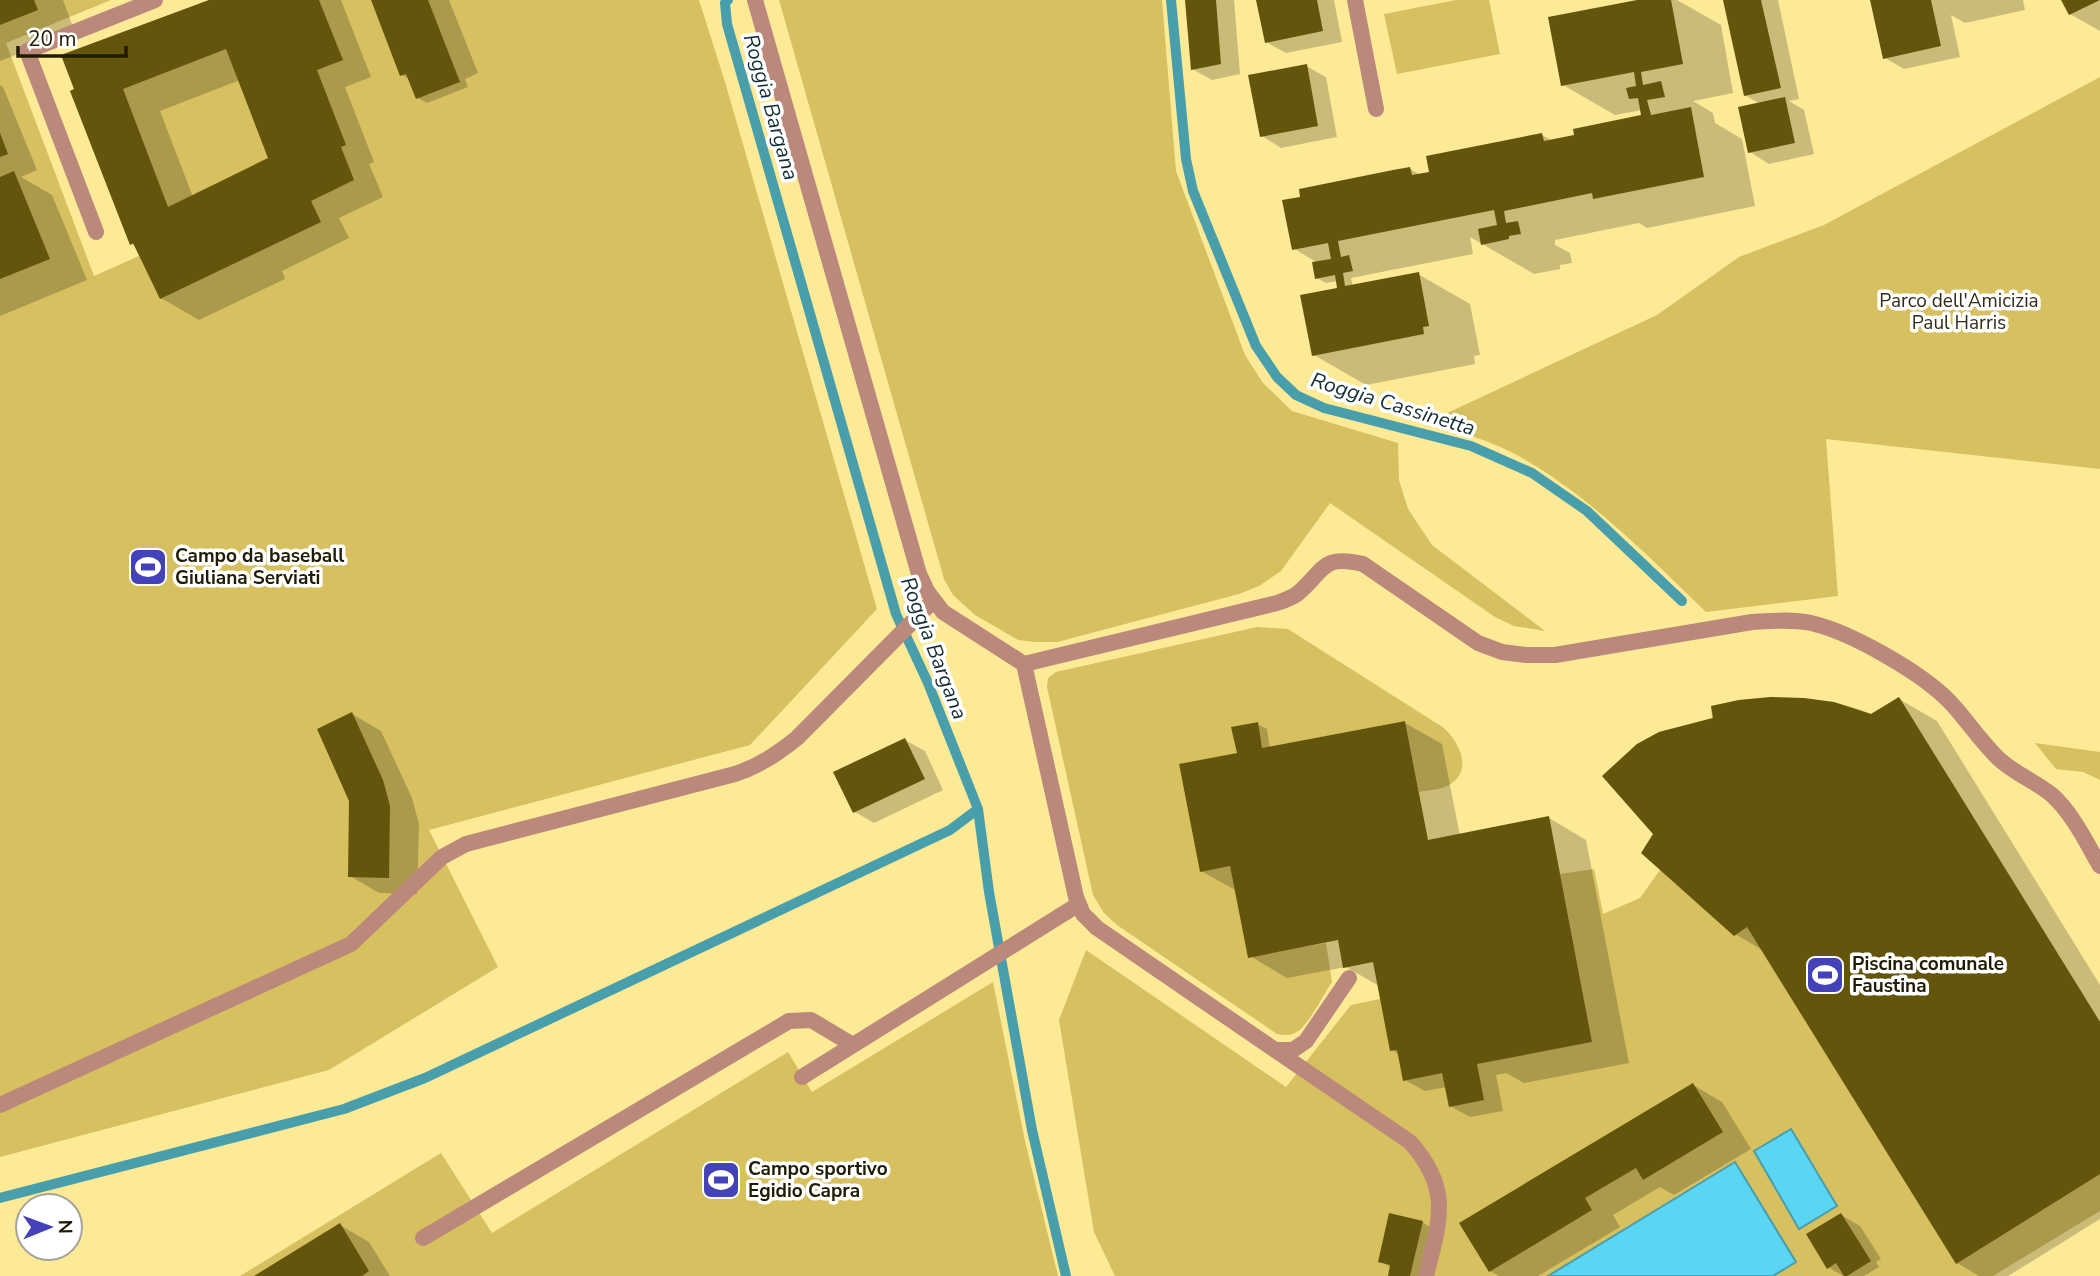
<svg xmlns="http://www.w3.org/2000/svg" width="2100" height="1276" viewBox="0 0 2100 1276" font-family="'Nunito Sans',sans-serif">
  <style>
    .green { fill: #d6c05f }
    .water { fill: #5ad6f4; stroke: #499eab; stroke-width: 2 }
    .shadow { fill: #0003; fill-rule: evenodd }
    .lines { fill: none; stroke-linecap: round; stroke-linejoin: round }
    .stream { stroke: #499eab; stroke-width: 10 }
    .building { fill: #64550d; fill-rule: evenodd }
    .lane { stroke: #bb897b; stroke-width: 16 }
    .labels { text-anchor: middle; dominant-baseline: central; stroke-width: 7; stroke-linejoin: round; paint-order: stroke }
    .park-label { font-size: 19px; fill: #322d18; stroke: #fff }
    .poi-label { font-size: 19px; font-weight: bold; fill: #201b02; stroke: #fff; text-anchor: start }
    .water-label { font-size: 21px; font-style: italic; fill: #132e35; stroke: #fff }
  </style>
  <rect width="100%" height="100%" fill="#fdea96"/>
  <!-- green -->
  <path class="green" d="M 0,0 L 111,0 L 6,43 L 94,276 L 139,256 L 134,244 L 130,245 L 70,91 L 74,89 L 61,55 L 209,0 L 699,0 L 725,82 L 877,609 L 750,745 L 429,830 L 498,967 L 329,1070 L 0,1157 Z
    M 779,0 L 1162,0 L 1176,171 L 1245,355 L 1263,383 L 1292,411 L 1398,443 L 1399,480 L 1408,509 L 1432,545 L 1545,631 L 1514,626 L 1495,617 L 1330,503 L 1281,571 L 1259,586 L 1239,594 L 1057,642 L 1035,642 L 1018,640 L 975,615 L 953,595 L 944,579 Z
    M 1456,0 L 1489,0 L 1500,54 L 1397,74 L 1384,14 Z
    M 2100,77 L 2100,469 L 1826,439 L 1838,596 L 1706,612 C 1646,554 1589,495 1515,454 C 1489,440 1457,432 1430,421 L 1657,315 L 1739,257 L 1824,225 Z
    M 1257,627 L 1288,629 L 1444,728 C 1458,741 1473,768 1452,783 C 1443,790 1429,790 1419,792 L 1405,721 L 1262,748 L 1257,722 L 1232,727 L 1237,753 L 1179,765 L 1200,871 L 1230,866 L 1248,957 L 1326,943 L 1332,982 C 1323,995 1308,1027 1295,1033 C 1289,1036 1283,1035 1277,1034 L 1117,925 L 1104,913 L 1093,895 L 1047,687 L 1048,678 L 1056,672 Z
    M 1771,697 C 1806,698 1838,700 1871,714 L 1899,697 L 2100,1022 L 2100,1211 L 1993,1276 L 1115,1276 L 1094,1232 L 1059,1020 L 1086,950 L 1286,1087 L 1351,1005 L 1380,999 L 1391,1051 L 1479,1034 L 1485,1062 L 1592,1042 L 1560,874 L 1594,869 L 1603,914 L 1640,898 L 1660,870 L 1653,834 L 1602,776 L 1637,744 L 1659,732 L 1712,718 L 1711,706 L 1739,700 Z
    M 2035,743 L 2100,752 L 2100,780 L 2083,772 L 2056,769 Z
    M 993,982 L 1025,1141 L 1058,1276 L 240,1276 L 441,1153 L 492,1233 L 788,1052 L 812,1092 Z"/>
  <!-- water -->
  <path class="water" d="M 1791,1129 L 1837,1206 L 1799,1229 L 1754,1151 Z
    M 1735,1162 L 1796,1262 L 1773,1276 L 1548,1276 Z"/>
  <!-- shadow -->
  <path class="shadow" d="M 0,0 L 63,0 L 75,32 L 0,61 Z
    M 214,0 L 341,0 L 371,77 L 345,87 L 374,162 L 369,164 L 383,197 L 339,218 L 349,238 L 282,271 L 285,279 L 199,320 L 161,298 L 137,247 L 131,244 L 72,92 ZM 240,80 L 271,159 L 193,197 L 160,111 Z
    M 372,0 L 449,0 L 478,73 L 465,79 L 468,87 L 427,103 L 418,98 L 411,80 L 402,75 Z
    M 1187,0 L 1234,0 L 1240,74 L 1212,80 L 1192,69 Z
    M 1258,0 L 1334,0 L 1342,42 L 1286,53 L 1266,42 Z
    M 1646,0 L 1677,0 L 1721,25 L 1733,93 L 1693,101 L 1713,113 L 1715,123 L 1742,139 L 1755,206 L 1647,228 L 1639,223 L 1555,240 L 1555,245 L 1570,253 L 1572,263 L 1560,265 L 1560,269 L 1534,274 L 1470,237 L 1473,254 L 1351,278 L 1353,287 L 1418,274 L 1470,304 L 1480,355 L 1474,356 L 1475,364 L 1366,385 L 1314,355 L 1339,289 L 1338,281 L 1326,283 L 1317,278 L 1318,263 L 1293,248 L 1410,169 L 1421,175 L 1542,135 L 1553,141 L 1643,117 L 1642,110 L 1615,115 L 1563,85 Z
    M 1725,0 L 1778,0 L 1799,99 L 1789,101 L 1804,110 L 1814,154 L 1769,164 L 1750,152 L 1760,104 L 1745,95 Z
    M 1874,0 L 2023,0 L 2025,10 L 1965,23 L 1951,15 L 1960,57 L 1904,69 L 1885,58 Z
    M 2063,0 L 2100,0 L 2100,31 L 2070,14 Z
    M 1306,66 L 1326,77 L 1337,137 L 1281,148 L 1262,136 Z
    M 0,85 L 3,87 L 37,170 L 21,177 L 52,195 L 87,280 L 0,316 Z
    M 1899,699 L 1937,721 L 2100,985 L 2100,1219 L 2008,1276 L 1979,1276 L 1957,1263 L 1764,951 L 1735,934 Z
    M 352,714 L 381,731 L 412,798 L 419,824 L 417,894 L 379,893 L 350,876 Z
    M 1405,723 L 1442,744 L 1460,836 L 1549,818 L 1586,840 L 1629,1063 L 1524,1083 L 1506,1073 L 1496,1075 L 1503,1111 L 1470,1117 L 1450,1106 L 1447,1087 L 1425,1091 L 1405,1080 L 1400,1055 L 1392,1050 L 1379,986 L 1346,967 L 1287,978 L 1250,956 L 1237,891 L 1201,871 L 1239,755 L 1257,724 L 1267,729 L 1270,749 Z
    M 905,740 L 925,751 L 943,790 L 874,823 L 855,812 Z
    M 1693,1085 L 1722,1102 L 1751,1149 L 1674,1195 L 1660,1187 L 1613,1215 L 1620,1227 L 1538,1276 L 1499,1276 L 1490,1271 Z
    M 1841,1215 L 1860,1226 L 1881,1259 L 1876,1262 L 1879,1267 L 1864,1276 L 1843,1276 L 1828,1267 Z
    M 1422,1222 L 1441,1234 L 1432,1276 L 1390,1276 L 1392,1268 L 1380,1261 Z
    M 340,1225 L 369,1242 L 390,1276 L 257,1276 Z"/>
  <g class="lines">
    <!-- stream -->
    <path class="stream" d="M 728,0 L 725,3 L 727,24 L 896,614 L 928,683 L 978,809 L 989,892 L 1032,1130 L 1066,1276
      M 1171,0 L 1186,159 L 1193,191 L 1256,346 L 1277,377 L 1296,395 L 1324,408 L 1471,446 L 1532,473 L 1587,511 L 1682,601
      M 0,1198 L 344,1109 L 425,1078 L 950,830 L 978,809"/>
  </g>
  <!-- building -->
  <path class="building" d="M 0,0 L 34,0 L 38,10 L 0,25 Z
    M 209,0 L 319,0 L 343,60 L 317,70 L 346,145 L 341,147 L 354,180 L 311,201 L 321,222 L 160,299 L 133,243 L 130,245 L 70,91 L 74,89 L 61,55 ZM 226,49 L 268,158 L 168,207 L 123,89 Z
    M 371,0 L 428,0 L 460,82 L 416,99 L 406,74 L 400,76 Z
    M 1185,0 L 1216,0 L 1221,64 L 1191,70 Z
    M 1256,0 L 1317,0 L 1323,31 L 1265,43 Z
    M 1637,0 L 1671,0 L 1683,64 L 1641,72 L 1643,85 L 1661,81 L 1665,97 L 1647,100 L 1651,115 L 1691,107 L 1704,177 L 1593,199 L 1592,193 L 1504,211 L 1506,223 L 1518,221 L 1521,234 L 1509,236 L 1509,239 L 1481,245 L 1478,229 L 1497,225 L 1494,210 L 1338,241 L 1341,257 L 1349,255 L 1353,271 L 1343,273 L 1345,286 L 1419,272 L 1429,326 L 1423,327 L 1424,334 L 1312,356 L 1300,295 L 1337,288 L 1335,275 L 1315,279 L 1312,262 L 1331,259 L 1328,243 L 1292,250 L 1282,200 L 1300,197 L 1299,189 L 1393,170 L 1410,167 L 1412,175 L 1429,172 L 1426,156 L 1542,133 L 1544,141 L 1574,135 L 1573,129 L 1641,115 L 1638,98 L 1629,99 L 1626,88 L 1636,86 L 1634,72 L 1561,86 L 1548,17 Z
    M 1723,0 L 1761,0 L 1781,88 L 1744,96 Z
    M 1870,0 L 1931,0 L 1941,46 L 1883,59 Z
    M 2061,0 L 2100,0 L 2069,15 Z
    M 1307,64 L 1318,126 L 1260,137 L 1248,75 Z
    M 1785,97 L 1795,143 L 1748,153 L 1738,107 Z
    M 0,133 L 8,154 L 0,157 Z
    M 14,171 L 50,259 L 0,279 L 0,177 Z
    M 1771,697 L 1804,698 L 1834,702 L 1871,714 L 1899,697 L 2100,1022 L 2100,1174 L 1956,1264 L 1747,927 L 1734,936 L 1641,853 L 1653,834 L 1602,776 L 1637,744 L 1659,732 L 1713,718 L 1711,706 L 1739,700 Z
    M 352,712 L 383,780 L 390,806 L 389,878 L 348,877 L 349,801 L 317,729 Z
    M 1405,721 L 1428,840 L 1549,816 L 1592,1042 L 1477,1064 L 1484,1100 L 1449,1107 L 1442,1073 L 1403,1081 L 1397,1050 L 1390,1051 L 1373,962 L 1343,968 L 1338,940 L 1248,958 L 1230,866 L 1200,872 L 1179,764 L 1237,753 L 1231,727 L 1258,722 L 1262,748 Z
    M 905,738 L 925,779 L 853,813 L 833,772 Z
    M 1693,1083 L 1723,1132 L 1643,1180 L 1636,1168 L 1585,1198 L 1592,1210 L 1489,1272 L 1459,1223 Z
    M 1389,1213 L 1423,1221 L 1410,1276 L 1388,1276 L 1390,1265 L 1378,1262 Z
    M 1841,1213 L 1871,1261 L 1847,1276 L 1844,1276 L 1836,1263 L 1827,1269 L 1806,1234 Z
    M 340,1223 L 369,1271 L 362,1276 L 254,1276 Z"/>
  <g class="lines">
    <!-- lane -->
    <path class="lane" d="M 755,0 L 919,574 L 927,591 L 943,612 L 1024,664 L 1277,603 C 1283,601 1291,598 1297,594 C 1325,571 1320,554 1363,564 L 1478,643 L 1502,652 L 1526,655 L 1555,655 L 1752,622 C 1771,621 1792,619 1811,623 C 1851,632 1922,673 1950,702 C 1967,720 1981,742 1999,759 C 2015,774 2035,781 2052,795 C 2073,814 2086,842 2100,866
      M 1355,0 L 1376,109
      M 96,232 L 27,51 L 155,0
      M 1024,664 L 1076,897 L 1083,914 L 1097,928 L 1275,1050 L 1293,1050 L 1306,1041 L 1349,978
      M 1275,1050 L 1410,1142 C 1452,1189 1440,1220 1426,1276
      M 802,1077 L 1079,904
      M 0,1105 L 351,944 L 442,857 L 466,844 L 735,774 C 759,766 777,754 797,738 L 933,601
      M 423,1238 L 789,1021 L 811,1020 L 853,1045"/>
  </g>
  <!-- icons -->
  <defs>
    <symbol id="stadium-square" viewBox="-11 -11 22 22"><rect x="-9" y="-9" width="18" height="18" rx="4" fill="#4342b8" stroke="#fff"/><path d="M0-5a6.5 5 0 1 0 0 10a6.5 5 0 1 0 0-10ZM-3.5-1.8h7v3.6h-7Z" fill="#fff"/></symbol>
  </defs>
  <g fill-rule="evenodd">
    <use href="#stadium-square" x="126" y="545" width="44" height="44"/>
    <use href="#stadium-square" x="1803" y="953" width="44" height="44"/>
    <use href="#stadium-square" x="699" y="1158" width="44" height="44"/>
  </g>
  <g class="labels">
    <!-- park labels -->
    <g class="park-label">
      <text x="1959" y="301">Parco dell'Amicizia<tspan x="1959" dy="22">Paul Harris</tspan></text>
    </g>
    <!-- poi labels -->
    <g class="poi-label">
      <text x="175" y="556">Campo da baseball<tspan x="175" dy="22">Giuliana Serviati</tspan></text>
      <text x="1852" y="964">Piscina comunale<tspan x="1852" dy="22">Faustina</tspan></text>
      <text x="748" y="1169">Campo sportivo<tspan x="748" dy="22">Egidio Capra</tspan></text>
    </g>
    <!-- water labels -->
    <g class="water-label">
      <text transform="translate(771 107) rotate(74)">Roggia Bargana</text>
      <text transform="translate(1393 404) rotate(17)">Roggia Cassinetta</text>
      <text transform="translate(934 648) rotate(69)">Roggia Bargana</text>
    </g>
  </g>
  <!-- north arrow -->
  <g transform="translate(49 1227) rotate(89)"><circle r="33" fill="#ffffff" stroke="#a6a49a" stroke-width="2"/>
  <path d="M0-5L12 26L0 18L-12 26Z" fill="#4342b8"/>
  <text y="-10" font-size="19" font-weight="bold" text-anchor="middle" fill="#201b02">N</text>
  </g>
  <!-- scale -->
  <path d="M18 46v10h108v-10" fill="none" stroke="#201b02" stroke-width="3.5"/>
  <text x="28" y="46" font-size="21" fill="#201b02" stroke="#ffffff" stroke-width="5" paint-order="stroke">20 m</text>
</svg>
